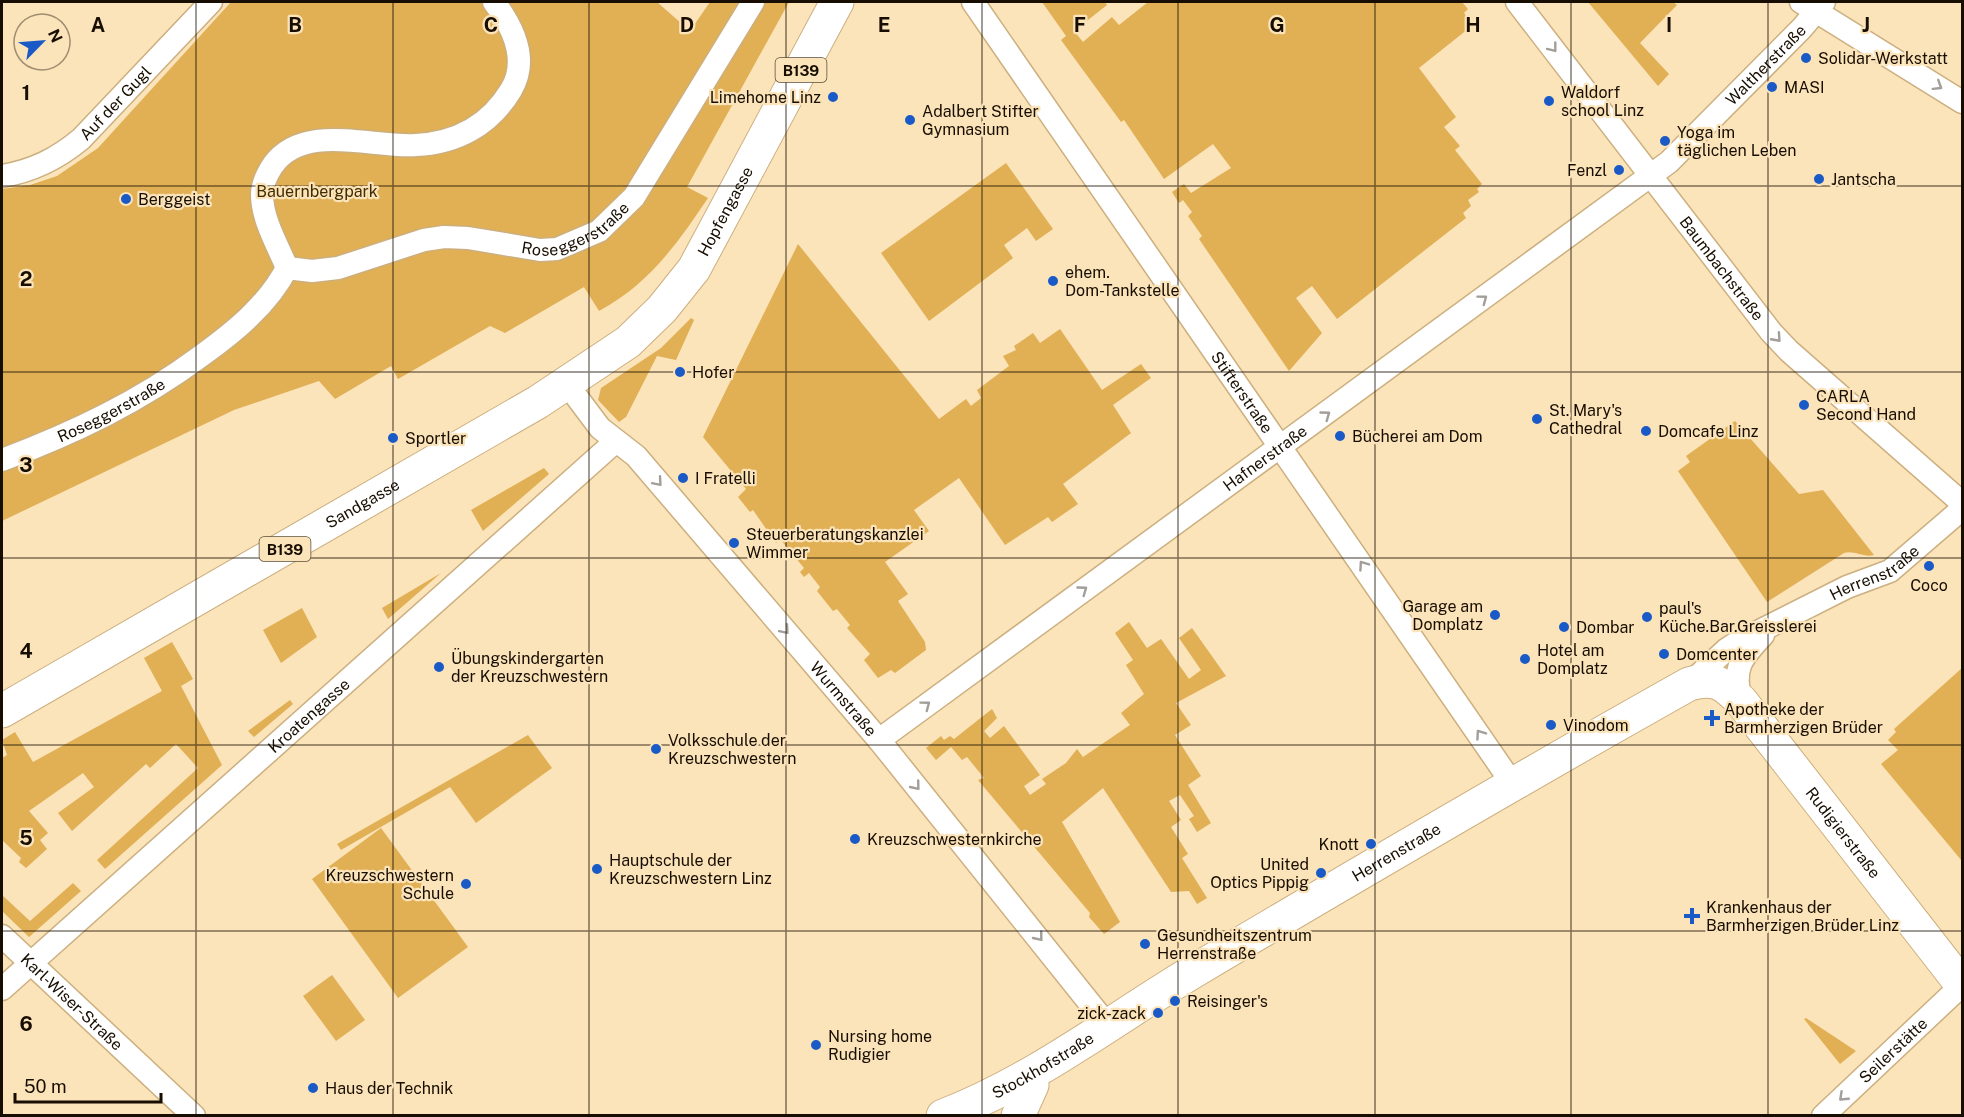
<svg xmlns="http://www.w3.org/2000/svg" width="1964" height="1117" viewBox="0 0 1964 1117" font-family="'Public Sans',sans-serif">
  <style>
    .green { fill: #e1af54 }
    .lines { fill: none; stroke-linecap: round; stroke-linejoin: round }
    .street-casing { stroke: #ccaf7e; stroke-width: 25 }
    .secondary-casing { stroke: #ccaf7e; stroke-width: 35 }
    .primary-casing { stroke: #ccaf7e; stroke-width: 35 }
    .street { stroke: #fff; stroke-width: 22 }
    .secondary { stroke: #fff; stroke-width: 33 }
    .primary { stroke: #fff; stroke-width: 33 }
    .oneway { stroke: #a29e99 }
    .grid { fill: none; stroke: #170d00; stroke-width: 1.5; stroke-opacity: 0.55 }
    .poi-dot { fill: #1a5ac6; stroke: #fbe3ba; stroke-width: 2 }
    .labels { text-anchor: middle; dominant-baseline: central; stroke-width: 4.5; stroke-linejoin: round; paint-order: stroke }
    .shield { fill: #fbe3ba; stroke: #5b4d38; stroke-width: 1.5 }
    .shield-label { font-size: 15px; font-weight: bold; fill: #170d00 }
    .poi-label { font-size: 16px; fill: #170d00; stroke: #fbe3ba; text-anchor: start }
    .street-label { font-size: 16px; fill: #170d00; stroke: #fbe3ba }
    .park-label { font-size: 16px; fill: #412c00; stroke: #fbe3ba }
    .grid-label { font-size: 20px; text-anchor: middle; font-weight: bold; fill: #170d00; stroke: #fbe3ba; stroke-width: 4.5; stroke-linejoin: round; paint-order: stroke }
  </style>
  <rect width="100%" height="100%" fill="#fbe3ba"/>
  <!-- green -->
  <path class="green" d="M 231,2 L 657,2 L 690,31 L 710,2 L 789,2 L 687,187 L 708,198 C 677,244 649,284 599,311 L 584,287 L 505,333 L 490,326 L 398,379 L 391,366 L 335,399 L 319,381 L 234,410 L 2,521 L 2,189 L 30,185 L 57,176 L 98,148 Z
    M 1042,2 L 1105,2 L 1107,5 L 1074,31 L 1083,42 L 1112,17 L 1119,25 L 1148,2 L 1462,2 L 1468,9 L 1464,13 L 1473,25 L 1419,68 L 1456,117 L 1444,127 L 1460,146 L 1455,150 L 1482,184 L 1477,189 L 1479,192 L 1468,200 L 1471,206 L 1463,213 L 1466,218 L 1337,319 L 1312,286 L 1296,298 L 1322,333 L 1289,371 L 1199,239 L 1202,236 L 1188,216 L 1192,212 L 1183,200 L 1179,203 L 1172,192 L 1184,184 L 1191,193 L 1231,168 L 1213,144 L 1164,179 L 1124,120 L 1121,122 L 1061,40 L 1066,36 Z
    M 1588,2 L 1673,2 L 1677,5 L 1640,43 L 1669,74 L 1658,86 Z
    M 1006,163 L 1053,229 L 1036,241 L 1027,228 L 1004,245 L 1013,258 L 929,321 L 881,253 Z
    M 798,244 L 939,419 L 966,399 L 971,406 L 981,398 L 977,390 L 1009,366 L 1003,356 L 1016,350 L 1014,346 L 1033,333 L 1040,343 L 1060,329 L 1102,390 L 1141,364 L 1151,378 L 1113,405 L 1131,433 L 1063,484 L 1078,504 L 1052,522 L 1048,517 L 1005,545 L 959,478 L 914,510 L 929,531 L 885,562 L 908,594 L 898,601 L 925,642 L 926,650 L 895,673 L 891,670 L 878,678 L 864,660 L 870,654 L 847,628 L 850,625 L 837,609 L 833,611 L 817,591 L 820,587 L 809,573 L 804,577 L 800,572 L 804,568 L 781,540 L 776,543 L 753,510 L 750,512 L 738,497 L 746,489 L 703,437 Z
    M 691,318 L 694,320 L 676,360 L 657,356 L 626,417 L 619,422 L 598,400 L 601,388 L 661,348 Z
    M 1735,421 L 1799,494 L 1823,490 L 1874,555 C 1863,558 1855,550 1844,553 L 1767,602 L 1678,471 L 1690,462 L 1686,456 Z
    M 544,468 L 549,474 L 483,531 L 471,510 Z
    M 441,573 L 388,619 L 382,608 Z
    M 302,608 L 317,637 L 281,663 L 263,630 Z
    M 1129,622 L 1147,648 L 1161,639 L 1189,679 L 1201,670 L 1179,638 L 1192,628 L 1226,676 L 1176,703 L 1191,725 L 1175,735 L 1201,776 L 1188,785 L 1211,823 L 1197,832 L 1189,819 L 1194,816 L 1180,795 L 1169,801 L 1181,820 L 1171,827 L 1188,854 L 1182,858 L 1207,898 L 1197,904 L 1189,891 L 1171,892 L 1103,788 L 1062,822 L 1120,922 L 1104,934 L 1089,917 L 1090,913 L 978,780 L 984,778 L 967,757 L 962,760 L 951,747 L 936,760 L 926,748 L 941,736 L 944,740 L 950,736 L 954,739 L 992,709 L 997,718 L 984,731 L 990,738 L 1004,726 L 1040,775 L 1024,786 L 1030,795 L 1046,784 L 1042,779 L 1066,763 L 1077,749 L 1083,757 L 1130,725 L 1121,713 L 1144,694 L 1126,665 L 1133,660 L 1115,633 Z
    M 172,642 L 193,679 L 181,686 L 222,765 L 105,869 L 97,860 L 198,768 L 176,744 L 150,768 L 146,764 L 72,831 L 58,813 L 94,787 L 83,773 L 29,811 L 48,833 L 40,840 L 47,849 L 26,868 L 19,862 L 21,858 L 2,840 L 2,758 L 7,755 L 2,740 L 15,732 L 33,762 L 162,691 L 144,658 Z
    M 1962,668 L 1962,861 L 1881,764 L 1898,750 L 1888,740 L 1896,732 L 1894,729 Z
    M 290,700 L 293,704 L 254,737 L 248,731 Z
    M 528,735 L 552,768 L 476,823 L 450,787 L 341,850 L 337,844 Z
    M 381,828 L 468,947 L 398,998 L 312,879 Z
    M 73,883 L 81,891 L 29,937 L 2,911 L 2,895 L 30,921 Z
    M 332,975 L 365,1020 L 336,1041 L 303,996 Z
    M 1806,1018 L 1856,1051 L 1840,1064 L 1804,1019 Z"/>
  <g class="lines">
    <defs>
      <g id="street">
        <path id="s1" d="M 973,2 L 1512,783"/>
        <path id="s2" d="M 1517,2 L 1771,332 L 1789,351 L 1962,503"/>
        <path d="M 1801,2 L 1962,102"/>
        <path id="s3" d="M 2,176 C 33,171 57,159 81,139 L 211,2"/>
        <path id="s4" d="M 287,268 L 312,271 L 338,268 L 424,240 L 444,237 L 468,238 L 540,250 L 557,249 L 599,231 L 634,197 L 753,2"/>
        <path id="s5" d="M 567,384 L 600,428 L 636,456 L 879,740 L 1108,1026"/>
        <path id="s6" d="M 2,460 C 74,433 139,402 201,356 C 234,332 268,305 287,268 C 278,246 262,219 262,195 C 262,184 267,174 273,165 C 304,122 372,148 416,145 C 457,143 490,125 511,90 C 529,60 513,27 494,2"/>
        <path id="s7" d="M 1689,684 L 1726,650 L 1738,642 L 1847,587 L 1890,571 L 1962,509"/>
        <path d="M 1741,701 C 1732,668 1741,658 1763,635"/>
        <path id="s8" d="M 879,740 L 1669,162 L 1802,28 L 1824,2"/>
        <path id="s9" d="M 2,936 L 194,1116"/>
        <path id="s10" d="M 2,989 L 616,441"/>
        <path id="s11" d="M 1823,1116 L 1962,985"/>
      </g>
      <g id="secondary">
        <path id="s12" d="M 943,1116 C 1034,1081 1111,1021 1194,971 C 1358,874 1523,777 1689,684 C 1715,677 1723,683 1741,701 L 1962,985"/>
        <path d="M 1018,1116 L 1032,1085 L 1028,1076"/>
      </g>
      <g id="primary">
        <path id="s13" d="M 2,711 L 538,402 L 628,342 L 662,309 L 694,269 L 837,2"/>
      </g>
    </defs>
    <!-- street casing -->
    <use href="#street" class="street-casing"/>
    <!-- secondary casing -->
    <use href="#secondary" class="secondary-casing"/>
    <!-- primary casing -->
    <use href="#primary" class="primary-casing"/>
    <!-- street -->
    <use href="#street" class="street"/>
    <!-- secondary -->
    <use href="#secondary" class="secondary"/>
    <!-- primary -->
    <use href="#primary" class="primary"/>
  </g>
  <!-- one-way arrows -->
  <defs><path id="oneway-chevron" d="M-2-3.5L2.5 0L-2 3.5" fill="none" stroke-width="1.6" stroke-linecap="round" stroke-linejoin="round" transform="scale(1.5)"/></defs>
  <g class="oneway">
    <use href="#oneway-chevron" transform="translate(1553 48) rotate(52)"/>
    <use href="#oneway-chevron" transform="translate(1938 86) rotate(32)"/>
    <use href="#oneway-chevron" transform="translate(1483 299) rotate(-37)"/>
    <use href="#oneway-chevron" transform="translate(1777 338) rotate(48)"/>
    <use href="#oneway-chevron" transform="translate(1326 415) rotate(-36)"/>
    <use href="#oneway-chevron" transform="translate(658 482) rotate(49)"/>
    <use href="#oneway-chevron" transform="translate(1363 565) rotate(-125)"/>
    <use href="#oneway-chevron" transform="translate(1083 590) rotate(-36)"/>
    <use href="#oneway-chevron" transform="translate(785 630) rotate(49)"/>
    <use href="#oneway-chevron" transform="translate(926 705) rotate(-37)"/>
    <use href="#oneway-chevron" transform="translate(1480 734) rotate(-125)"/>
    <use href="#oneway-chevron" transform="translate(916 786) rotate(51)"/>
    <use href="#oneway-chevron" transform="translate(1039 937) rotate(51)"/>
    <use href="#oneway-chevron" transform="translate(1843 1097) rotate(137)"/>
  </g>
  <!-- grid -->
  <path class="grid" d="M 196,2 L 196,1116M 393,2 L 393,1116M 589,2 L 589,1116M 786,2 L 786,1116M 982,2 L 982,1116M 1178,2 L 1178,1116M 1375,2 L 1375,1116M 1571,2 L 1571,1116M 1768,2 L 1768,1116M 2,186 L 1962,186M 2,372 L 1962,372M 2,558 L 1962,558M 2,745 L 1962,745M 2,931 L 1962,931"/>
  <!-- markers -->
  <g class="poi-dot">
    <circle cx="1806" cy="58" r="6"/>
    <circle cx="1772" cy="87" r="6"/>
    <circle cx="833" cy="97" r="6"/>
    <circle cx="1549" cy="101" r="6"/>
    <circle cx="910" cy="120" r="6"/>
    <circle cx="1665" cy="141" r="6"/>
    <circle cx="1619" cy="170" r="6"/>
    <circle cx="1819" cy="179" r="6"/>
    <circle cx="126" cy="199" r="6"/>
    <circle cx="1053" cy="281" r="6"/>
    <circle cx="680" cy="372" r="6"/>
    <circle cx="1804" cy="405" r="6"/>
    <circle cx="1537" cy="419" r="6"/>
    <circle cx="1646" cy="431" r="6"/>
    <circle cx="1340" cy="436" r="6"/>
    <circle cx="393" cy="438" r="6"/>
    <circle cx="683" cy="478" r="6"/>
    <circle cx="734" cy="543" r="6"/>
    <circle cx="1929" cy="566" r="6"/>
    <circle cx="1495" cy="615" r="6"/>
    <circle cx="1647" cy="617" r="6"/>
    <circle cx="1564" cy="627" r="6"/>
    <circle cx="1664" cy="654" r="6"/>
    <circle cx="1525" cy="659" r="6"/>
    <circle cx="439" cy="667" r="6"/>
    <path d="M1709 709h6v6h6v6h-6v6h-6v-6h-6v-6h6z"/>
    <circle cx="1551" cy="725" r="6"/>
    <circle cx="656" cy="749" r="6"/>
    <circle cx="855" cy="839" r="6"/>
    <circle cx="1371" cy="844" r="6"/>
    <circle cx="597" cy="869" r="6"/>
    <circle cx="1321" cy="873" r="6"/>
    <circle cx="466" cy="884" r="6"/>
    <path d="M1689 907h6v6h6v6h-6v6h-6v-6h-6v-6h6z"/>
    <circle cx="1145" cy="944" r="6"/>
    <circle cx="1175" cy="1001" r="6"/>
    <circle cx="1158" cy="1013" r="6"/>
    <circle cx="816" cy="1045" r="6"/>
    <circle cx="313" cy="1088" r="6"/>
  </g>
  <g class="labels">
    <!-- shield labels -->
    <g class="shield">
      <rect x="775.5" y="58" width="51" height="24" rx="4.5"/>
      <rect x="259.5" y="537" width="51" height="24" rx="4.5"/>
    </g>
    <g class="shield-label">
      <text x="801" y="70">B139</text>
      <text x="285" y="549">B139</text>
    </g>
    <!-- poi labels -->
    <g class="poi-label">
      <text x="1818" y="58">Solidar-Werkstatt</text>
      <text x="1784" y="87">MASI</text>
      <text x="1561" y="92">Waldorf<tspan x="1561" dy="18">school Linz</tspan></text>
      <text x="821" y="97" text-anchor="end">Limehome Linz</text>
      <text x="922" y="111">Adalbert Stifter<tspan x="922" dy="18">Gymnasium</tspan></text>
      <text x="1677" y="132">Yoga im<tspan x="1677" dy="18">täglichen Leben</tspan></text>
      <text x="1607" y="170" text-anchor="end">Fenzl</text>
      <text x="1831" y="179">Jantscha</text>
      <text x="138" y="199">Berggeist</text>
      <text x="1065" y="272">ehem.<tspan x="1065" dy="18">Dom-Tankstelle</tspan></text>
      <text x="692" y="372">Hofer</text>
      <text x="1816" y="396">CARLA<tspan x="1816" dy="18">Second Hand</tspan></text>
      <text x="1549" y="410">St. Mary's<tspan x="1549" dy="18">Cathedral</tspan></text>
      <text x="1658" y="431">Domcafe Linz</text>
      <text x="1352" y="436">Bücherei am Dom</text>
      <text x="405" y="438">Sportler</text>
      <text x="695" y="478">I Fratelli</text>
      <text x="746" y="534">Steuerberatungskanzlei<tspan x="746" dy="18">Wimmer</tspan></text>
      <text x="1929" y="585" text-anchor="middle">Coco</text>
      <text x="1483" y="606" text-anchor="end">Garage am<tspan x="1483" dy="18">Domplatz</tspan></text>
      <text x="1659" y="608">paul's<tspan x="1659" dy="18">Küche.Bar.Greisslerei</tspan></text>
      <text x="1576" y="627">Dombar</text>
      <text x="1537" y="650">Hotel am<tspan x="1537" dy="18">Domplatz</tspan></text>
      <text x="1676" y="654">Domcenter</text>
      <text x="451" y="658">Übungskindergarten<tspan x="451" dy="18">der Kreuzschwestern</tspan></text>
      <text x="1724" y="709">Apotheke der<tspan x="1724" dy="18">Barmherzigen Brüder</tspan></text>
      <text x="1563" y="725">Vinodom</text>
      <text x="668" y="740">Volksschule der<tspan x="668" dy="18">Kreuzschwestern</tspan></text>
      <text x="867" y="839">Kreuzschwesternkirche</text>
      <text x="1359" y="844" text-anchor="end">Knott</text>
      <text x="609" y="860">Hauptschule der<tspan x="609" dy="18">Kreuzschwestern Linz</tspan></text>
      <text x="1309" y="864" text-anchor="end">United<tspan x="1309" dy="18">Optics Pippig</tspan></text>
      <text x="454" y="875" text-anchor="end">Kreuzschwestern<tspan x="454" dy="18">Schule</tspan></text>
      <text x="1706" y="907">Krankenhaus der<tspan x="1706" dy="18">Barmherzigen Brüder Linz</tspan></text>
      <text x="1157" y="935">Gesundheitszentrum<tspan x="1157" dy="18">Herrenstraße</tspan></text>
      <text x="1187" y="1001">Reisinger's</text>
      <text x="1146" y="1013" text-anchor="end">zick-zack</text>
      <text x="828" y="1036">Nursing home<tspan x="828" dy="18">Rudigier</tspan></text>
      <text x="325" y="1088">Haus der Technik</text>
    </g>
    <!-- street labels -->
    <g class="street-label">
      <text stroke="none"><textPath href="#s8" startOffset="1116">Waltherstraße</textPath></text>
      <text stroke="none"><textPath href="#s3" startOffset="138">Auf der Gugl</textPath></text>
      <text stroke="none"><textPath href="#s13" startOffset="891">Hopfengasse</textPath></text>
      <text stroke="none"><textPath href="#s4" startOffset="300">Roseggerstraße</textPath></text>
      <text stroke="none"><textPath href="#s2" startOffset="336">Baumbachstraße</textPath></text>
      <text stroke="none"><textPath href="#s1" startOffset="474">Stifterstraße</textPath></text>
      <text stroke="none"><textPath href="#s6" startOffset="120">Roseggerstraße</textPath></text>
      <text stroke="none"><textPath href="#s8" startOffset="478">Hafnerstraße</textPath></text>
      <text stroke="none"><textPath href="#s13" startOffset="416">Sandgasse</textPath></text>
      <text stroke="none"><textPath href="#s7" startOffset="218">Herrenstraße</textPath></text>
      <text stroke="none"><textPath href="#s5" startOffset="420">Wurmstraße</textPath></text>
      <text stroke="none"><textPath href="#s10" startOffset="411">Kroatengasse</textPath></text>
      <text stroke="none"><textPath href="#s12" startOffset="1088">Rudigierstraße</textPath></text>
      <text stroke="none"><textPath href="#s12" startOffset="525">Herrenstraße</textPath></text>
      <text stroke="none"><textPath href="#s9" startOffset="96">Karl-Wiser-Straße</textPath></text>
      <text stroke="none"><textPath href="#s11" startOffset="96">Seilerstätte</textPath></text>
      <text stroke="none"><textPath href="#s12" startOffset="112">Stockhofstraße</textPath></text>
    </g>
    <!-- park labels -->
    <g class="park-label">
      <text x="317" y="191">Bauernbergpark</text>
    </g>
  </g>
  <g class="grid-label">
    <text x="98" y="32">A</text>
    <text x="295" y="32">B</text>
    <text x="491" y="32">C</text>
    <text x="687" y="32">D</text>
    <text x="884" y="32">E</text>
    <text x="1080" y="32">F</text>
    <text x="1277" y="32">G</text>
    <text x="1473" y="32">H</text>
    <text x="1669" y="32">I</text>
    <text x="1866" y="32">J</text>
    <text x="26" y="100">1</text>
    <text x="26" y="286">2</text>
    <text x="26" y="472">3</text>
    <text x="26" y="658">4</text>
    <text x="26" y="845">5</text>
    <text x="26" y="1031">6</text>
  </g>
  <!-- border -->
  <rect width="1964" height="1117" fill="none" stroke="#170d00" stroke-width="6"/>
  <!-- north arrow -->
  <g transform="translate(42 42) rotate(65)"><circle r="28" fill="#fbe3ba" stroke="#a08d70" stroke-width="1.5"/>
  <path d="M0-4.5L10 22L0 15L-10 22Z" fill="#1a5ac6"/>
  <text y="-9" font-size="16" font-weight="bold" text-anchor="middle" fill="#170d00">N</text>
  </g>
  <!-- scale -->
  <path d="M15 1093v9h146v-9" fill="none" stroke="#170d00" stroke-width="3"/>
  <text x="24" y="1093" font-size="18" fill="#170d00" stroke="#fbe3ba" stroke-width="4.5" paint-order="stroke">50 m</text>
</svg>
